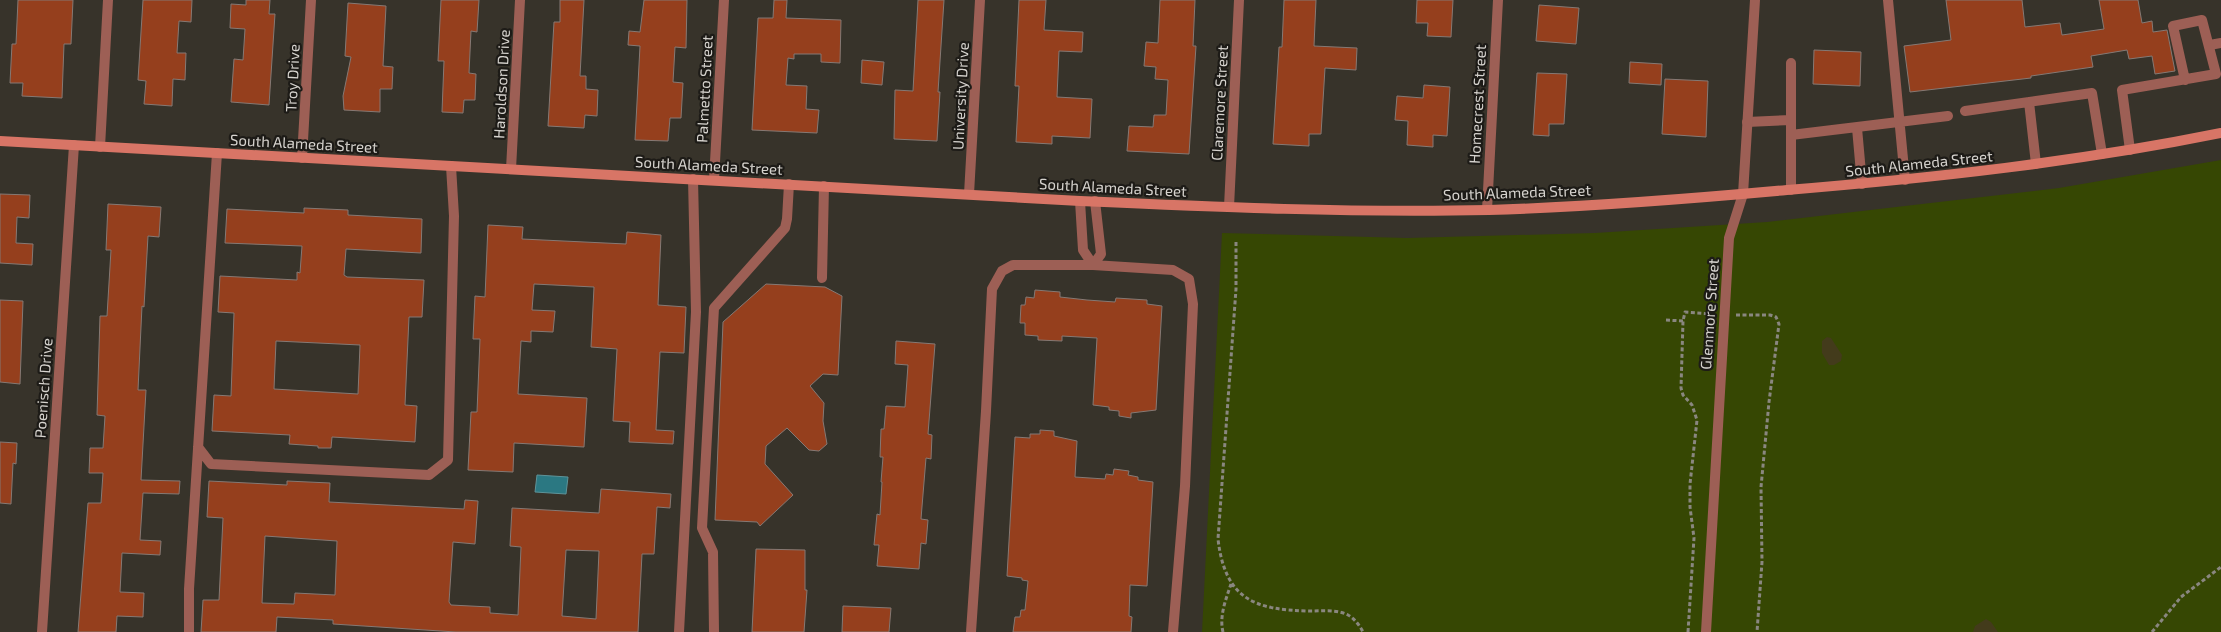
<svg xmlns="http://www.w3.org/2000/svg" width="2221" height="632" viewBox="0 0 2221 632" font-family="'Exo 2',sans-serif">
  <style>
    .green { fill: #364703 }
    .sand { fill: #433b1b }
    .water { fill: #2b7882; stroke: #5e9399 }
    .building { fill: #953f1d; stroke: #857974; fill-rule: evenodd }
    .lines { fill: none; stroke-linecap: round; stroke-linejoin: round }
    .path { stroke: #8a8780; stroke-width: 3; stroke-dasharray: 4 2.5; stroke-linecap: butt }
    .service { stroke: #9d5f55; stroke-width: 10 }
    .minor { stroke: #9d5f55; stroke-width: 10 }
    .secondary { stroke: #d87566; stroke-width: 10 }
    .labels { text-anchor: middle; dominant-baseline: central; stroke-width: 4.5; stroke-linejoin: round; paint-order: stroke }
    .street-label { font-size: 15px; fill: #d6d3ce; stroke: #1d1b17 }
  </style>
  <rect width="100%" height="100%" fill="#37332a"/>
  <!-- green -->
  <path class="green" d="M 2221,160 L 2221,632 L 1202,632 L 1222,233 L 1407,238 L 1595,233 L 1767,222 L 2059,188 Z"/>
  <!-- sand -->
  <path class="sand" d="M 1827,337 L 1831,338 L 1842,355 L 1841,361 L 1834,365 L 1829,365 L 1822,353 L 1822,341 Z
    M 1986,619 L 1991,622 L 1998,632 L 1973,632 L 1975,626 Z"/>
  <!-- water -->
  <path class="water" d="M 537,475 L 568,477 L 566,494 L 535,492 Z"/>
  <!-- building -->
  <path class="building" d="M 18,0 L 73,0 L 71,44 L 64,44 L 62,98 L 22,96 L 23,83 L 10,83 L 12,44 L 16,44 Z
    M 143,0 L 192,0 L 191,22 L 179,21 L 177,53 L 186,53 L 185,80 L 173,79 L 172,106 L 144,104 L 146,81 L 138,80 Z
    M 246,0 L 270,0 L 269,14 L 275,14 L 269,105 L 231,102 L 234,59 L 243,60 L 245,29 L 230,28 L 231,4 L 246,5 Z
    M 441,0 L 479,0 L 477,32 L 471,31 L 469,73 L 476,74 L 475,100 L 464,100 L 463,113 L 442,112 L 444,61 L 438,61 Z
    M 560,0 L 584,0 L 580,76 L 586,76 L 586,89 L 598,90 L 597,116 L 585,115 L 584,128 L 548,126 L 554,22 L 560,22 Z
    M 644,0 L 687,0 L 686,48 L 675,47 L 673,82 L 683,83 L 681,118 L 670,118 L 668,141 L 635,140 L 640,46 L 628,45 L 629,31 L 640,32 Z
    M 774,0 L 787,0 L 786,18 L 841,20 L 840,63 L 821,62 L 821,54 L 794,54 L 794,59 L 788,58 L 786,85 L 807,86 L 806,109 L 819,110 L 817,133 L 752,130 L 758,18 L 773,18 Z
    M 918,0 L 944,0 L 938,92 L 940,92 L 937,141 L 894,139 L 895,90 L 913,91 Z
    M 1019,0 L 1046,0 L 1044,30 L 1083,32 L 1082,52 L 1059,51 L 1057,97 L 1092,99 L 1090,138 L 1052,136 L 1052,144 L 1016,142 L 1019,86 L 1015,86 Z
    M 1160,0 L 1195,0 L 1193,46 L 1196,46 L 1189,154 L 1127,151 L 1129,126 L 1153,127 L 1154,115 L 1166,115 L 1168,80 L 1155,79 L 1156,67 L 1144,66 L 1146,42 L 1158,43 Z
    M 1284,0 L 1316,0 L 1314,46 L 1357,48 L 1356,70 L 1325,68 L 1321,134 L 1309,134 L 1309,146 L 1273,144 L 1279,47 L 1282,47 Z
    M 1417,0 L 1453,0 L 1451,37 L 1427,36 L 1428,23 L 1416,23 Z
    M 1946,0 L 2022,0 L 2025,27 L 2060,23 L 2062,35 L 2104,29 L 2099,0 L 2138,0 L 2142,23 L 2152,21 L 2153,32 L 2167,30 L 2175,71 L 2155,74 L 2152,56 L 2129,59 L 2127,50 L 2091,56 L 2093,67 L 2031,76 L 2031,78 L 1910,92 L 1904,46 L 1951,40 Z
    M 348,3 L 386,6 L 383,66 L 393,67 L 392,89 L 380,89 L 380,112 L 344,110 L 343,96 L 351,57 L 345,56 Z
    M 1539,5 L 1579,8 L 1576,44 L 1536,41 Z
    M 1814,50 L 1861,52 L 1860,86 L 1813,84 Z
    M 862,60 L 884,62 L 882,85 L 861,83 Z
    M 1630,62 L 1662,64 L 1661,85 L 1629,83 Z
    M 1537,73 L 1567,74 L 1564,124 L 1549,124 L 1549,136 L 1533,135 Z
    M 1665,79 L 1708,81 L 1706,137 L 1662,134 Z
    M 1424,85 L 1450,87 L 1447,136 L 1433,135 L 1433,147 L 1407,145 L 1408,121 L 1395,120 L 1397,96 L 1423,98 Z
    M 0,194 L 30,195 L 29,218 L 17,217 L 16,243 L 33,244 L 32,265 L 0,263 Z
    M 108,204 L 161,207 L 159,237 L 148,236 L 144,307 L 142,306 L 138,390 L 146,390 L 141,480 L 180,481 L 179,494 L 143,493 L 140,540 L 161,541 L 160,555 L 122,553 L 120,592 L 144,593 L 143,617 L 117,616 L 116,632 L 78,632 L 88,503 L 101,503 L 103,473 L 89,473 L 90,448 L 103,448 L 105,416 L 97,415 L 100,316 L 107,316 L 111,250 L 106,250 Z
    M 304,208 L 348,210 L 348,215 L 422,219 L 421,253 L 346,249 L 344,275 L 347,277 L 424,280 L 422,317 L 409,317 L 405,405 L 417,406 L 415,442 L 332,437 L 331,448 L 318,448 L 318,446 L 289,444 L 290,435 L 212,431 L 214,395 L 231,396 L 234,313 L 218,312 L 220,276 L 297,280 L 297,272 L 300,273 L 302,246 L 225,243 L 227,209 L 304,213 ZM 276,341 L 360,345 L 358,394 L 274,389 Z
    M 488,225 L 523,227 L 522,239 L 626,244 L 627,232 L 661,235 L 658,305 L 686,307 L 684,353 L 660,352 L 656,430 L 674,431 L 673,444 L 629,442 L 630,422 L 613,421 L 617,349 L 591,347 L 594,287 L 534,284 L 532,310 L 555,311 L 553,332 L 531,331 L 531,342 L 521,341 L 518,394 L 587,398 L 584,447 L 514,443 L 513,472 L 468,470 L 471,412 L 477,412 L 480,339 L 473,339 L 475,296 L 485,297 Z
    M 766,284 L 825,287 L 842,296 L 838,375 L 823,374 L 810,386 L 824,403 L 823,421 L 827,444 L 819,451 L 809,450 L 787,428 L 766,446 L 765,464 L 793,495 L 760,526 L 757,522 L 715,520 L 723,322 Z
    M 1035,290 L 1060,292 L 1060,297 L 1087,300 L 1115,302 L 1116,298 L 1147,300 L 1147,304 L 1162,306 L 1156,410 L 1131,413 L 1131,418 L 1119,416 L 1119,411 L 1109,410 L 1109,407 L 1093,405 L 1097,338 L 1062,336 L 1062,341 L 1038,340 L 1038,336 L 1025,335 L 1025,323 L 1020,323 L 1021,305 L 1025,305 L 1026,297 L 1034,298 Z
    M 0,300 L 23,301 L 20,384 L 0,382 Z
    M 896,341 L 935,344 L 928,434 L 932,435 L 931,459 L 926,458 L 921,519 L 928,520 L 926,544 L 921,543 L 919,569 L 877,566 L 879,545 L 874,545 L 877,514 L 880,515 L 882,482 L 881,482 L 883,457 L 880,457 L 881,429 L 884,429 L 886,406 L 905,407 L 908,365 L 895,364 Z
    M 1040,430 L 1054,431 L 1054,436 L 1077,441 L 1075,477 L 1105,479 L 1106,474 L 1113,475 L 1114,469 L 1129,471 L 1128,475 L 1138,477 L 1138,480 L 1153,482 L 1147,586 L 1130,585 L 1129,616 L 1132,617 L 1131,632 L 1013,632 L 1015,617 L 1020,617 L 1021,610 L 1025,610 L 1028,581 L 1022,580 L 1022,578 L 1007,576 L 1015,437 L 1030,438 L 1030,434 L 1040,434 Z
    M 0,442 L 17,443 L 16,464 L 13,463 L 11,504 L 0,503 Z
    M 209,481 L 287,485 L 287,481 L 330,483 L 329,502 L 464,509 L 465,500 L 478,501 L 475,544 L 453,542 L 449,602 L 451,605 L 490,607 L 490,613 L 518,615 L 521,547 L 510,546 L 512,508 L 599,513 L 601,489 L 671,494 L 670,508 L 657,507 L 654,554 L 642,554 L 638,632 L 456,632 L 333,624 L 333,620 L 277,617 L 276,632 L 201,632 L 203,600 L 219,600 L 223,518 L 207,517 ZM 265,536 L 337,541 L 335,595 L 295,593 L 294,604 L 262,603 ZM 566,550 L 599,551 L 596,619 L 562,616 Z
    M 756,549 L 805,550 L 805,590 L 807,590 L 804,632 L 752,632 Z
    M 843,606 L 891,608 L 889,632 L 842,632 Z"/>
  <g class="lines">
    <!-- path -->
    <path class="path" d="M 1236,242 L 1236,289 L 1218,539 C 1225,599 1254,610 1309,611 C 1322,611 1336,609 1348,615 C 1354,618 1360,626 1363,632
      M 1736,315 L 1770,315 L 1776,317 L 1779,324 L 1769,402 L 1761,487 L 1762,562 L 1757,632
      M 1666,320 L 1683,321
      M 1223,632 C 1219,616 1226,599 1231,584
      M 1688,632 L 1694,538 L 1690,507 L 1690,484 L 1697,420 L 1692,405 L 1683,395 L 1681,388 L 1683,321 L 1685,312 L 1712,314
      M 2152,632 L 2181,597 L 2221,567"/>
    <!-- service -->
    <path class="service" d="M 1888,0 L 1905,180
      M 2210,45 L 2221,43
      M 2029,102 L 2036,164
      M 1965,111 L 2092,93 L 2102,154
      M 1747,122 L 1791,120
      M 1857,128 L 1862,184
      M 1791,135 L 1948,116
      M 2130,150 L 2122,90 L 2216,74 L 2202,20 L 2173,26 L 2185,80
      M 1791,190 L 1791,63
      M 1080,201 L 1083,250 L 1093,265 L 1101,254 L 1095,201
      M 822,278 L 824,186
      M 198,447 L 211,464 L 429,475 L 448,460 L 454,216 L 451,166
      M 189,632 L 189,589 L 217,153
      M 679,632 L 696,312 L 693,179
      M 714,632 L 713,552 L 702,528 L 714,308 L 785,228 L 787,219 L 789,184
      M 971,632 L 986,411 L 992,289 L 1002,271 L 1013,265 L 1093,265 L 1173,270 L 1189,279 L 1193,304 L 1185,486 L 1173,632"/>
    <!-- minor -->
    <path class="minor" d="M 100,147 L 108,0
      M 302,158 L 311,0
      M 511,169 L 520,0
      M 714,180 L 724,0
      M 969,194 L 980,0
      M 1229,207 L 1239,0
      M 1487,210 L 1498,0
      M 42,632 L 74,145
      M 1706,632 L 1729,238 L 1743,194 L 1755,0"/>
    <!-- secondary -->
    <path class="secondary" d="M 0,141 L 1080,201 C 1216,207 1352,213 1489,210 C 1588,207 1688,199 1787,190 C 1933,178 2078,162 2221,133"/>
  </g>
  <g class="labels">
    <!-- street labels -->
    <g class="street-label">
      <text transform="translate(292 78) rotate(-87)">Troy Drive</text>
      <text transform="translate(501 84) rotate(-87)">Haroldson Drive</text>
      <text transform="translate(704 89) rotate(-87)">Palmetto Street</text>
      <text transform="translate(960 96) rotate(-87)">University Drive</text>
      <text transform="translate(1219 103) rotate(-87)">Claremore Street</text>
      <text transform="translate(1477 104) rotate(-87)">Homecrest Street</text>
      <text transform="translate(304 143) rotate(3)">South Alameda Street</text>
      <text transform="translate(1919 163) rotate(-6)">South Alameda Street</text>
      <text transform="translate(709 165) rotate(3)">South Alameda Street</text>
      <text transform="translate(1113 187) rotate(3)">South Alameda Street</text>
      <text transform="translate(1517 192) rotate(-2)">South Alameda Street</text>
      <text transform="translate(1709 314) rotate(-86)">Glenmore Street</text>
      <text transform="translate(43 388) rotate(-86)">Poenisch Drive</text>
    </g>
  </g>
</svg>
